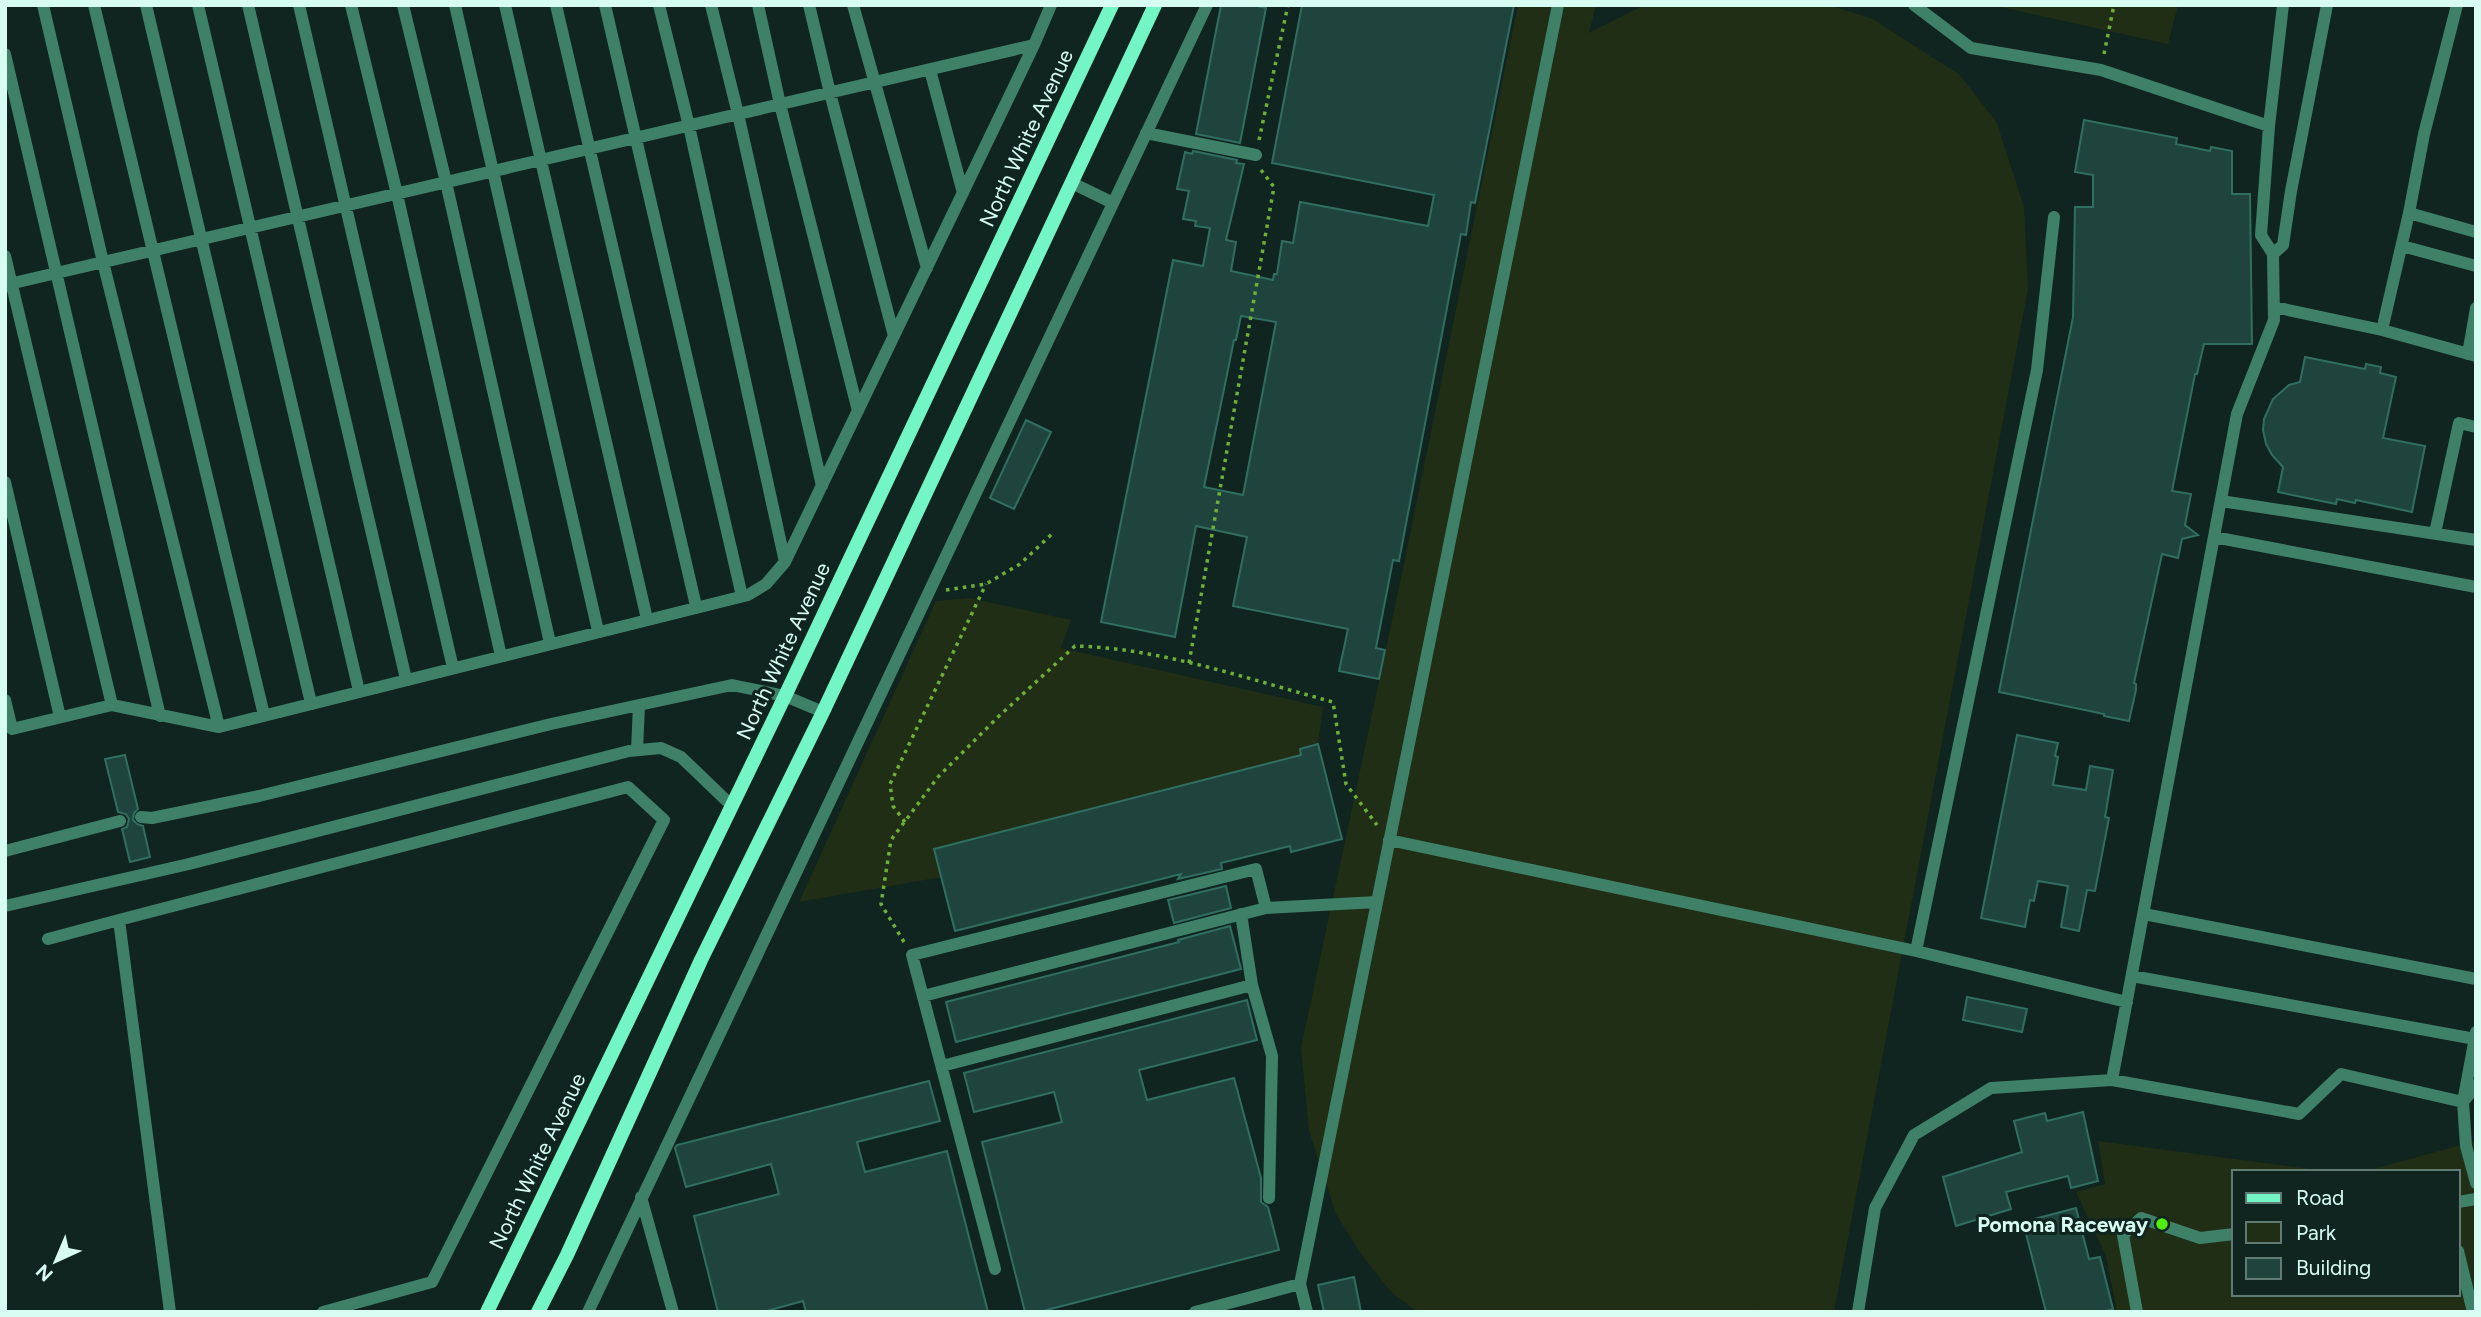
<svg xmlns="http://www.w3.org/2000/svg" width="2481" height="1317" viewBox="0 0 2481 1317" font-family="Figtree,sans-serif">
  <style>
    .green { fill: #1f2e14 }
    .building { fill: #1e443d; stroke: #316e62; stroke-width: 2; fill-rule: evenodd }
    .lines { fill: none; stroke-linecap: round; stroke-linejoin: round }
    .path { stroke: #6eaf38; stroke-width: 3.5; stroke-dasharray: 3.5 5; stroke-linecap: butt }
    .service { stroke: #3f8069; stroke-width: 12 }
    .secondary { stroke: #74f5c6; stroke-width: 14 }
    .poi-dot { fill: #52ee11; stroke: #102420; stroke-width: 2.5 }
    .labels { text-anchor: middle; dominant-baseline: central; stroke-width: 6; stroke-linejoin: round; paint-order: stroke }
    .street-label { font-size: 21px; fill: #d7fcf2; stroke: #102420 }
    .poi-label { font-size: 21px; font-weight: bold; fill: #d7fcf2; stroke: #102420; text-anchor: end }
  </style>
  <rect width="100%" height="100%" fill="#102420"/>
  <!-- green -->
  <path class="green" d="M 1518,5 L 1596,5 L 1589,33 L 1644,5 L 1829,5 L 1873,19 L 1960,75 L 1997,123 L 2024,207 L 2028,289 L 1834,1312 L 1757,1312 L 1757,1309 L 1753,1312 L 1417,1312 L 1391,1292 L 1361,1254 L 1336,1214 L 1309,1131 L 1301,1048 L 1405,559 Z
    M 1991,5 L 2178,5 L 2168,44 Z
    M 970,598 L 1071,620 L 1061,648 L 1323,707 L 1318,744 L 1300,748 L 1301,755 L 935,849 L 942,877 L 799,902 L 936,601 Z
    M 2098,1141 L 2334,1172 L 2234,1172 L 2234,1294 L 2458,1294 L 2458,1172 L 2362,1172 L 2476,1141 L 2476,1312 L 2117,1312 L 2106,1256 L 2076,1192 L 2105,1184 Z"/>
  <!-- building -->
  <path class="building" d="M 1221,5 L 1253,5 L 1266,8 L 1240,143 L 1196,134 Z
    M 1302,5 L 1514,5 L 1475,203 L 1471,202 L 1466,235 L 1461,234 L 1399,561 L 1393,560 L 1376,648 L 1385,650 L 1379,679 L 1339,671 L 1348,629 L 1233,606 L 1247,537 L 1196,526 L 1175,637 L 1101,622 L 1173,260 L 1203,266 L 1210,228 L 1195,226 L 1196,221 L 1183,219 L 1189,191 L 1177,189 L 1185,152 L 1192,154 L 1193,151 L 1237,160 L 1236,163 L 1244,164 L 1226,240 L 1236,242 L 1231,271 L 1273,280 L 1274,274 L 1277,274 L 1282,241 L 1293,243 L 1300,202 L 1428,226 L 1434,195 L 1272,163 ZM 1241,316 L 1276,322 L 1243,495 L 1204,487 L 1234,340 L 1236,340 Z
    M 2084,120 L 2177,138 L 2176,144 L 2210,151 L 2211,147 L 2232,151 L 2232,194 L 2250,194 L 2252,344 L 2204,344 L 2197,374 L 2195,374 L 2172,491 L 2191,494 L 2185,525 L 2198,535 L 2182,539 L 2178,558 L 2162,554 L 2134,683 L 2136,684 L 2136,690 L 2129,721 L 2104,716 L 2104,714 L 1999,692 L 2073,317 L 2075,207 L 2093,207 L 2093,175 L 2075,172 Z
    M 2305,357 L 2365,369 L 2366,364 L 2381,367 L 2380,373 L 2396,377 L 2383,438 L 2425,446 L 2412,512 L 2356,500 L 2355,503 L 2337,499 L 2336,504 L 2278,492 L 2283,467 L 2272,455 L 2266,444 L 2263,430 L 2264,419 L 2273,399 L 2289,385 L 2300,382 Z
    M 1026,420 L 1051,432 L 1014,509 L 990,498 Z
    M 2017,735 L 2058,743 L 2055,756 L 2058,757 L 2053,785 L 2086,790 L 2090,766 L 2113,770 L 2105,817 L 2109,818 L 2095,891 L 2087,890 L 2079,931 L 2061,927 L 2068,886 L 2038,881 L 2034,901 L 2030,900 L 2025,927 L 1981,918 Z
    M 1318,744 L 1342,839 L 1291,852 L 1290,846 L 1221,863 L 1222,869 L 1178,879 L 1181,874 L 955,931 L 934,849 L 1301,755 L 1300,749 Z
    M 125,755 L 138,809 L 134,813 L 133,820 L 137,824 L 143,826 L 150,857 L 130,862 L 122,829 L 127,827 L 129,819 L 126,814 L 118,812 L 105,759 Z
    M 1226,886 L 1231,908 L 1174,923 L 1168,900 Z
    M 1230,926 L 1241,969 L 956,1042 L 946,1002 L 1179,942 L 1178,940 Z
    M 1967,997 L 2027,1009 L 2022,1032 L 1963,1020 Z
    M 1247,1000 L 1257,1040 L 1139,1070 L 1147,1100 L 1234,1078 L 1261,1178 L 1261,1202 L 1268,1207 L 1279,1250 L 1039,1312 L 1025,1312 L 982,1142 L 1062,1122 L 1054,1092 L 974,1112 L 964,1073 Z
    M 929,1081 L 940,1121 L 857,1142 L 865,1172 L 947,1151 L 988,1312 L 806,1312 L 803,1301 L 763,1312 L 718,1312 L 694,1216 L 779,1194 L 771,1164 L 686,1187 L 675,1148 L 677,1145 Z
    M 2083,1112 L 2098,1181 L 2071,1188 L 2068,1176 L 2006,1192 L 2011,1209 L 1956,1226 L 1943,1177 L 2022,1152 L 2014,1121 L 2045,1113 L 2047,1121 Z
    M 2076,1208 L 2089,1259 L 2100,1257 L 2113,1309 L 2102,1312 L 2046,1312 L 2023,1222 Z
    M 1354,1277 L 1361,1312 L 1324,1312 L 1318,1285 Z"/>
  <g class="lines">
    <!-- path -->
    <path class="path" d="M 2104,54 L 2114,5
      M 1259,140 L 1288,5
      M 946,590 L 986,584 L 1020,564 L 1053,533
      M 1189,663 L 1274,187 L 1261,170
      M 905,822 L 893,806 L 890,784 L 986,584
      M 904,942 L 881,904 L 891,840 L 938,777 L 998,717 L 1075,646 C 1161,648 1251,680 1333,702 L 1346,784 L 1377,825"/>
    <!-- service -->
    <path class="service" d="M 43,5 L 103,262 L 219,727
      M 94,5 L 264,715
      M 146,5 L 311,703
      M 198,5 L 359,691
      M 248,5 L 406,679
      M 299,5 L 453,668
      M 351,5 L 397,194 L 501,656
      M 403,5 L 446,182 L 550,643
      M 455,5 L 598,631
      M 505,5 L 647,619
      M 556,5 L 696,606
      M 605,5 L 742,596
      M 659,5 L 689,126 L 785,562
      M 711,5 L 738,114 L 822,486
      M 758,5 L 780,104 L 858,411
      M 809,5 L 830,93 L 894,336
      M 853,5 L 927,268
      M 1914,5 L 1971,48 L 2101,70 L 2269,126
      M 2457,5 L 2424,134 L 2409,213 L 2382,330 L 2476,356
      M 5,54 L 160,716
      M 930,70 L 963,193
      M 1146,133 L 1256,155
      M 1072,183 L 1113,203
      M 2409,213 L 2476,232
      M 2054,217 L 2037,370 L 1916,951 L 2127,1002
      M 2402,246 L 2476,266
      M 2273,254 L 2283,245 L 2291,191 L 2327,5
      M 5,256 L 112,705
      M 5,285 L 1034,45 L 1051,5
      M 2274,307 L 2382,330
      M 2468,354 L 2476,308
      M 5,482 L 60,717
      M 2221,501 L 2476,540
      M 2435,533 L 2459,423 L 2476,427
      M 2214,537 L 2476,587
      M 5,700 L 12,729 L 112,705 L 219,727 L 748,595 L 766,584 L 785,562 L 1034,45
      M 637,750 L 639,705
      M 141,817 L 152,818 L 259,796 L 551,724 L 732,685 L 785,696 L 823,712
      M 1389,840 L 1916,951
      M 5,851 L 120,821
      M 5,906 L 189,864 L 629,751 L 661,748 L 681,757 L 732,806
      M 1241,914 L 1252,985 L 1272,1056 L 1269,1198
      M 2144,914 L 2476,979
      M 48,939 L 119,920
      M 2132,976 L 2475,1039
      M 923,996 L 1266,908 L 1377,902
      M 2476,1032 L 2463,1102 L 2466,1146 L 2476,1183
      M 942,1066 L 1252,985
      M 2112,1080 L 2237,414 L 2274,320 L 2273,254 L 2261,235 L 2269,126 L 2283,5
      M 641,1197 L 673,1312
      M 2458,1202 L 2476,1199
      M 2458,1251 L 2473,1312
      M 995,1269 L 912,955 L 1256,869 L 1266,908
      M 170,1312 L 119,920 L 628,787 L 664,820 L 432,1282 L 323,1312
      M 588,1312 L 1207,5
      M 1195,1312 L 1300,1284
      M 1307,1312 L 1300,1284 L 1558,5
      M 1858,1312 L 1875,1208 L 1914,1135 L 1991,1088 L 2112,1080 L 2299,1114 L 2341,1074 L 2463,1102 L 2476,1085
      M 2137,1312 L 2123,1235 L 2141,1218 L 2200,1238 L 2234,1234"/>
    <!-- secondary -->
    <path class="secondary" d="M 487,1312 L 785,696 L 1112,5
      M 538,1312 L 567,1255 L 701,960 L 823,712 L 1155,5"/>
  </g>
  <!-- markers -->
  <circle class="poi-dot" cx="2162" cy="1224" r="7"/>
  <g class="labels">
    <!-- street labels -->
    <g class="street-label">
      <text transform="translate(1026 138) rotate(-65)">North White Avenue</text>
      <text transform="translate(783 651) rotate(-65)">North White Avenue</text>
      <text transform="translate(537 1161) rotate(-64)">North White Avenue</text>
    </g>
    <!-- poi labels -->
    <g class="poi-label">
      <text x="2148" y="1224">Pomona Raceway</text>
    </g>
  </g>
  <!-- border -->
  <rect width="2481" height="1317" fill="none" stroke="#d7fcf2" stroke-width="14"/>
  <!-- legend -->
  <rect x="2232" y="1170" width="228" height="126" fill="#102420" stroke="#607a74" stroke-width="2"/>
  <rect x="2246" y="1193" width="35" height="10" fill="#74f5c6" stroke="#607a74" stroke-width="2"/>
  <text x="2296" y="1205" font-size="21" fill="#d7fcf2">Road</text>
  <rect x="2246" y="1222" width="35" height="21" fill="#1f2e14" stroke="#607a74" stroke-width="2"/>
  <text x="2296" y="1240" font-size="21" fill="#d7fcf2">Park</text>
  <rect x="2246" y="1258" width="35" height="21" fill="#1e443d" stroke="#607a74" stroke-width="2"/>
  <text x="2296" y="1275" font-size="21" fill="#d7fcf2">Building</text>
  <!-- north arrow -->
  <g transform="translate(56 1261) rotate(224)" stroke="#102420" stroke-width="5" paint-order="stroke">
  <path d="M0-5L12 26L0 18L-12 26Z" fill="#d7fcf2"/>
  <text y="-10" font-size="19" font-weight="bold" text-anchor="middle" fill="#d7fcf2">N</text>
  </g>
</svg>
